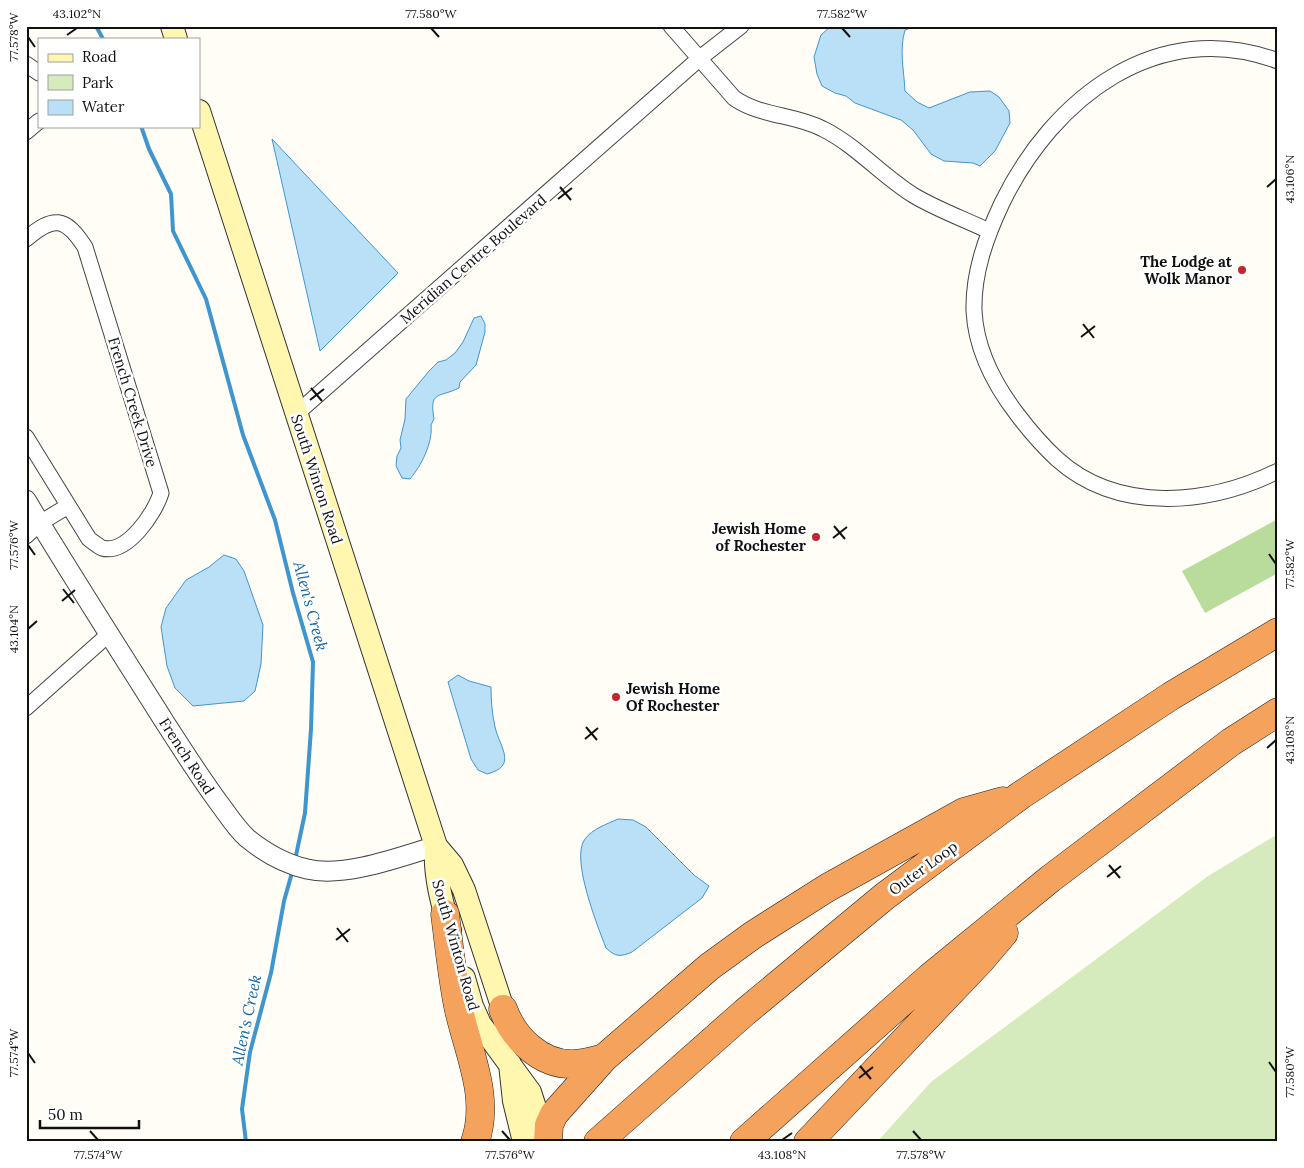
<svg xmlns="http://www.w3.org/2000/svg" width="1304" height="1168" viewBox="0 0 1304 1168" font-family="Lora,serif">
  <style>
    .green { fill: #d5ebbd }
    .forest { fill: #b9dc9c }
    .water { fill: #b9e0f7; stroke: #3f96cf }
    .lines { fill: none; stroke-linecap: round; stroke-linejoin: round }
    .stream { stroke: #3f96cf; stroke-width: 4 }
    .minor-casing { stroke: #444; stroke-width: 17 }
    .tertiary-casing { stroke: #444; stroke-width: 21 }
    .secondary-casing { stroke: #333; stroke-width: 24 }
    .motorway-casing { stroke: #222; stroke-width: 29 }
    .minor { stroke: #fff; stroke-width: 15 }
    .tertiary { stroke: #fff; stroke-width: 19 }
    .secondary { stroke: #fff6b0; stroke-width: 22 }
    .motorway { stroke: #f5a25d; stroke-width: 28 }
    .ticks { fill: none; stroke: #111; stroke-width: 2 }
    .poi-dot { fill: #c4262e; stroke: #fff; stroke-width: 2 }
    .labels { text-anchor: middle; dominant-baseline: central; stroke-width: 5; stroke-linejoin: round; paint-order: stroke }
    .street-label { font-size: 15px; fill: #111; stroke: #fff }
    .poi-label { font-size: 15px; font-weight: bold; fill: #111; stroke: #fff; text-anchor: end }
    .water-label { font-size: 16px; font-style: italic; fill: #1768a6; stroke: #fff }
    .neatline { fill: none; stroke: #111; stroke-width: 2 }
    .ticks-label { font-size: 12px; text-anchor: middle; fill: #111 }
  </style>
  <rect width="100%" height="100%" fill="#fffdf5"/>
  <!-- green -->
  <path class="green" d="M 1278,834 L 1278,1142 L 877,1142 L 931,1082 L 1208,876 Z"/>
  <!-- forest -->
  <path class="forest" d="M 1278,519 L 1278,573 L 1205,613 L 1182,571 Z"/>
  <!-- water -->
  <path class="water" d="M 831,26 L 916,26 L 905,30 C 899,50 904,70 905,91 L 917,102 L 929,108 L 970,92 L 990,91 L 999,97 L 1009,111 L 1010,123 L 995,151 L 980,166 L 973,163 L 944,161 L 931,154 L 913,130 L 901,120 L 855,103 L 846,96 L 835,93 L 822,86 L 817,74 L 814,57 L 821,35 Z
    M 272,139 L 398,273 L 320,351 Z
    M 481,316 L 485,324 L 485,332 L 476,365 L 460,382 L 459,388 C 439,398 429,390 434,419 L 431,425 C 433,443 421,466 410,479 L 402,478 L 396,466 L 397,456 L 401,448 L 400,440 L 405,419 L 406,399 L 429,371 L 438,362 L 446,360 L 455,353 L 463,342 L 474,318 Z
    M 224,555 L 236,559 L 244,571 L 263,625 L 261,664 L 255,691 L 244,701 L 193,706 L 175,688 L 167,666 L 161,627 L 166,608 L 186,580 L 209,567 Z
    M 458,675 L 469,681 L 491,687 C 491,700 492,714 495,727 C 500,748 518,766 487,774 L 478,770 L 471,759 L 448,682 Z
    M 618,819 L 633,820 L 646,827 L 694,875 L 709,886 L 702,898 L 632,952 C 621,957 615,957 606,948 C 598,927 570,858 585,839 C 592,829 607,824 618,819 Z"/>
  <g class="lines">
    <!-- stream -->
    <path class="stream" d="M 96,26 L 103,39
      M 141,126 L 149,149 L 171,194 L 173,231 L 206,299 L 243,435 L 275,520 L 293,593 L 313,662 L 311,729 L 305,813 L 295,860
      M 246,1142 L 242,1109 L 250,1052 L 271,973 L 284,901 L 293,869"/>
    <defs>
      <path id="minor" d="M 671,26 L 734,98 C 761,117 795,114 823,129 C 857,146 881,175 913,195 C 936,209 964,219 989,231
        M 1278,61 C 1158,16 1053,98 1002,203 C 986,237 973,273 974,311 C 976,349 994,384 1017,414 C 1029,430 1042,445 1057,459 C 1118,514 1209,505 1278,471
        M 26,64 L 39,73
        M 26,132 L 39,121
        M 26,239 C 53,216 65,216 85,247 L 161,493 C 155,513 127,555 102,548 C 98,546 93,542 89,539 L 26,437
        M 296,414 L 700,58 L 741,26
        M 26,536 L 40,523 L 68,506
        M 26,708 L 109,634"/>
      <path id="tertiary" d="M 26,500 C 71,575 118,648 164,721 C 182,749 199,776 219,803 C 228,815 236,828 247,838 C 264,852 286,864 307,869 C 344,878 400,857 436,846"/>
      <path id="secondary" d="M 172,26 L 176,39
        M 199,111 L 436,846 C 434,875 442,903 450,931
        M 436,846 L 452,865 L 464,890 L 503,1009 L 506,1025
        M 464,978 L 472,1006 L 480,1024 L 530,1092 L 546,1142
        M 510,1064 L 514,1101 L 524,1142"/>
      <path id="motorway" d="M 445,914 C 449,945 452,976 458,1006 C 467,1050 491,1096 475,1142
        M 503,1009 C 513,1037 540,1065 573,1064 C 583,1064 594,1061 604,1058
        M 548,1142 L 549,1125 L 554,1114 L 604,1058 L 709,967 L 753,935 L 827,888 L 964,812 L 1003,801
        M 598,1142 L 745,1012 L 885,896 L 1021,795 L 1171,696 L 1278,632
        M 744,1142 L 930,977 L 1050,879 L 1231,742 L 1278,712
        M 808,1142 L 982,959 L 1004,933"/>
    </defs>
    <!-- minor casing -->
    <use href="#minor" class="minor-casing"/>
    <!-- tertiary casing -->
    <use href="#tertiary" class="tertiary-casing"/>
    <!-- secondary casing -->
    <use href="#secondary" class="secondary-casing"/>
    <!-- motorway casing -->
    <use href="#motorway" class="motorway-casing"/>
    <!-- minor -->
    <use href="#minor" class="minor"/>
    <!-- tertiary -->
    <use href="#tertiary" class="tertiary"/>
    <!-- secondary -->
    <use href="#secondary" class="secondary"/>
    <!-- motorway -->
    <use href="#motorway" class="motorway"/>
  </g>
  <!-- ticks -->
  <path class="ticks" d="M 431,28 L 439,37M 842,28 L 850,37M 67,35 L 77,28M 28,37 L 35,47M 560,187 L 571,200M 1267,187 L 1276,179M 558,199 L 572,188M 1083,324 L 1094,338M 1081,337 L 1095,326M 311,388 L 322,401M 310,400 L 324,389M 834,526 L 845,539M 833,538 L 847,527M 28,545 L 35,555M 1269,554 L 1276,564M 63,589 L 74,603M 62,601 L 75,590M 28,629 L 37,621M 586,727 L 597,740M 585,739 L 598,728M 1267,748 L 1276,740M 1109,865 L 1120,878M 1107,877 L 1121,866M 337,928 L 348,942M 336,940 L 350,929M 28,1053 L 35,1063M 1269,1062 L 1276,1072M 860,1066 L 871,1079M 859,1078 L 873,1067M 90,1131 L 98,1140M 502,1131 L 510,1140M 913,1131 L 921,1140M 782,1140 L 792,1133"/>
  <!-- markers -->
  <g class="poi-dot">
    <circle cx="1242" cy="270" r="5"/>
    <circle cx="816" cy="537" r="5"/>
    <circle cx="616" cy="697" r="5"/>
  </g>
  <g class="labels">
    <!-- street labels -->
    <g class="street-label">
      <text transform="translate(473 259) rotate(-41)">Meridian Centre Boulevard</text>
      <text transform="translate(133 402) rotate(73)">French Creek Drive</text>
      <text transform="translate(317 479) rotate(72)">South Winton Road</text>
      <text transform="translate(187 756) rotate(57)">French Road</text>
      <text transform="translate(923 868) rotate(-36)">Outer Loop</text>
      <text transform="translate(456 945) rotate(74)">South Winton Road</text>
    </g>
    <!-- poi labels -->
    <g class="poi-label">
      <text x="1232" y="261">The Lodge at<tspan x="1232" dy="17">Wolk Manor</tspan></text>
      <text x="806" y="528">Jewish Home<tspan x="806" dy="17">of Rochester</tspan></text>
      <text x="626" y="688" text-anchor="start">Jewish Home<tspan x="626" dy="17">Of Rochester</tspan></text>
    </g>
    <!-- water labels -->
    <g class="water-label">
      <text transform="translate(311 606) rotate(75)">Allen's Creek</text>
      <text transform="translate(246 1020) rotate(-78)">Allen's Creek</text>
    </g>
  </g>
  <!-- border -->
  <rect width="1304" height="1168" fill="none" stroke="#ffffff" stroke-width="55"/>
  <!-- legend -->
  <rect x="38" y="38" width="162" height="90" fill="#ffffff" stroke="#a0a0a0"/>
  <rect x="48" y="54" width="25" height="8" fill="#fff6b0" stroke="#a0a0a0"/>
  <text x="82" y="62" font-size="15" fill="#111111">Road</text>
  <rect x="48" y="75" width="25" height="15" fill="#d5ebbd" stroke="#a0a0a0"/>
  <text x="82" y="88" font-size="15" fill="#111111">Park</text>
  <rect x="48" y="100" width="25" height="15" fill="#b9e0f7" stroke="#a0a0a0"/>
  <text x="82" y="112" font-size="15" fill="#111111">Water</text>
  <!-- scale -->
  <path d="M40 1120v8h99v-8" fill="none" stroke="#111111" stroke-width="2.5"/>
  <text x="48" y="1120" font-size="15" fill="#111111" stroke="#ffffff" stroke-width="4" paint-order="stroke">50 m</text>
  <rect x="28" y="28" width="1248" height="1112" class="neatline"/>
  <g class="ticks-label">
    <text x="77" y="18">43.102°N</text>
    <text x="431" y="18">77.580°W</text>
    <text x="842" y="18">77.582°W</text>
    <text transform="translate(14 37) rotate(-90)" y="4">77.578°W</text>
    <text transform="translate(1290 179) rotate(-90)" y="4">43.106°N</text>
    <text transform="translate(14 545) rotate(-90)" y="4">77.576°W</text>
    <text transform="translate(1290 564) rotate(-90)" y="4">77.582°W</text>
    <text transform="translate(14 629) rotate(-90)" y="4">43.104°N</text>
    <text transform="translate(1290 740) rotate(-90)" y="4">43.108°N</text>
    <text transform="translate(14 1053) rotate(-90)" y="4">77.574°W</text>
    <text transform="translate(1290 1072) rotate(-90)" y="4">77.580°W</text>
    <text x="98" y="1159">77.574°W</text>
    <text x="510" y="1159">77.576°W</text>
    <text x="782" y="1159">43.108°N</text>
    <text x="921" y="1159">77.578°W</text>
  </g>
</svg>
